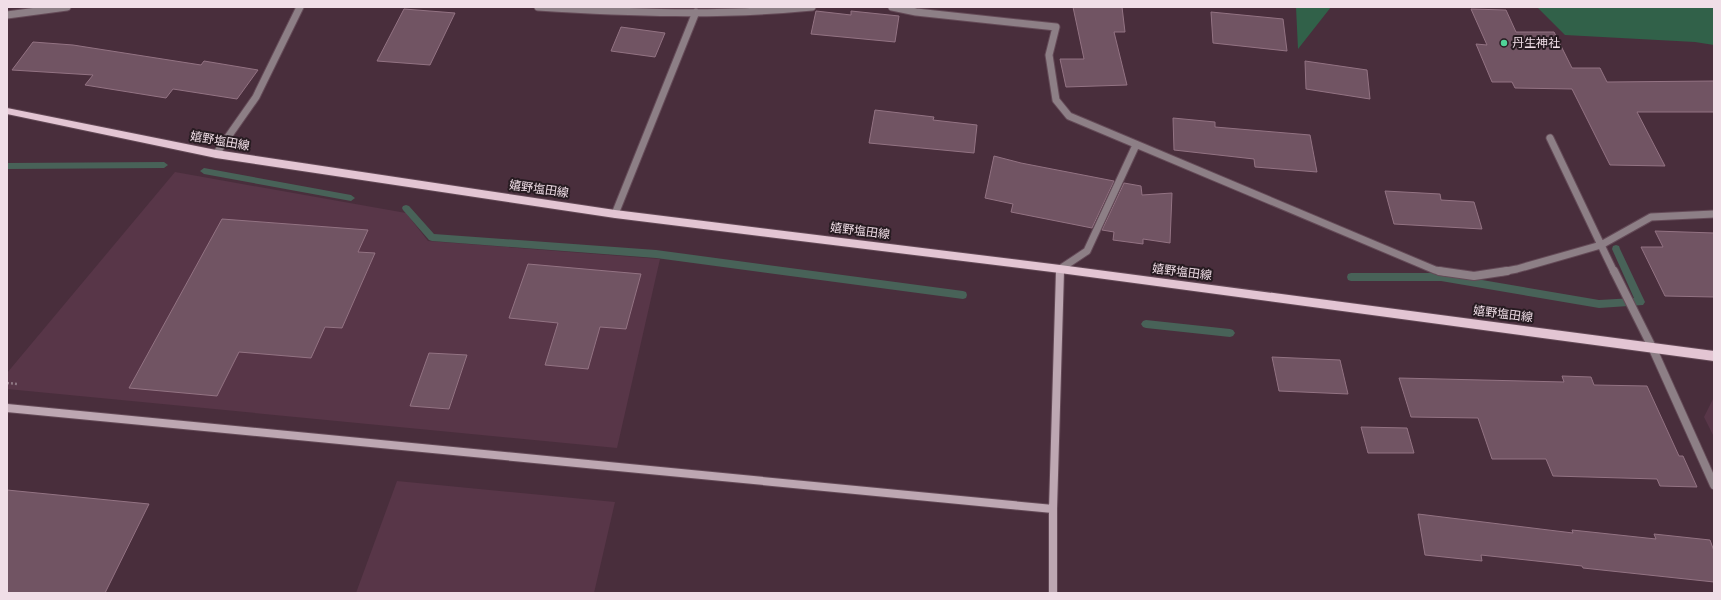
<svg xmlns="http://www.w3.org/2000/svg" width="1721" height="600" viewBox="0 0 1721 600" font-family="'Work Sans','Noto Sans JP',sans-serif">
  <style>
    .built { fill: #583648 }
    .green { fill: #316149 }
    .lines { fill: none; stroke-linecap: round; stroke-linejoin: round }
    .stream { fill: #486258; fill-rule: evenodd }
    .building { fill: #715463; stroke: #937383 }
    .lane-far1-casing { stroke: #644a57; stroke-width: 9 }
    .lane-casing { stroke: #644a57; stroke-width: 10 }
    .street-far1-casing { stroke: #644a57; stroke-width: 9 }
    .street-casing { stroke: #644a57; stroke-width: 10 }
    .secondary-far1-casing { stroke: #644a57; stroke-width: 9 }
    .secondary-casing { stroke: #644a57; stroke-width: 10 }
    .primary-casing { stroke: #644a57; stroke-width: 2 }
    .path { stroke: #8e7783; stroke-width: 2.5; stroke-dasharray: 2 2; stroke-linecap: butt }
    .lane-far1 { stroke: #8d7f86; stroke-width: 7 }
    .lane { stroke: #8d7f86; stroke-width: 8 }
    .street-far1 { stroke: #8d7f86; stroke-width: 7 }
    .street { stroke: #8d7f86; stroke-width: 8 }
    .secondary-far1 { stroke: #bda7b2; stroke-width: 7 }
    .secondary { stroke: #bda7b2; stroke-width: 8 }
    .primary { fill: #e3c5d3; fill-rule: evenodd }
    .poi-dot { fill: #50d398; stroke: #271b21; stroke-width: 1.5 }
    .labels { text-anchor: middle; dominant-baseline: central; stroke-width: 4; stroke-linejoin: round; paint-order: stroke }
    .poi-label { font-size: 12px; fill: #f0dee7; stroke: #271b21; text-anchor: start }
    .street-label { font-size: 12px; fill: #f0dee7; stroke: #271b21 }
  </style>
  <rect width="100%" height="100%" fill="#492e3c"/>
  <!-- built -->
  <path class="built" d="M 175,172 L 406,213 L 428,241 L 660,259 L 617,448 L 7,389 L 7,373 Z
    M 1714,397 L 1714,437 L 1704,417 Z
    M 397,481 L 615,502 L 594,593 L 356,593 Z"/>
  <!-- green -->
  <path class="green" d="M 1296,7 L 1331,7 L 1298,49 Z
    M 1537,7 L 1714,7 L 1714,45 L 1695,42 L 1565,35 Z"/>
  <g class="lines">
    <!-- stream -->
    <path class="stream" d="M 164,162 L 168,165 L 164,168 L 7,169 L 7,163 Z
      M 204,168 L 351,195 L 355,198 L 351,201 L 204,174 L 200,171 Z
      M 406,205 L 409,206 L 434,234 L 656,250 L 963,291 L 966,292 L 967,295 L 966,298 L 963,299 L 656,258 L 432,241 L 429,240 L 403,210 L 402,208 L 403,206 Z
      M 1616,245 L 1619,246 L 1620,249 L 1645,302 L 1643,305 L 1599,308 L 1441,281 L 1351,281 L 1348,280 L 1347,277 L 1348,274 L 1351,273 L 1441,273 L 1599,300 L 1634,298 L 1612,249 L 1613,246 Z
      M 1146,320 L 1230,329 L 1233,330 L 1235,333 L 1233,336 L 1230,337 L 1146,328 L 1143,327 L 1141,324 L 1143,321 Z"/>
  </g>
  <!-- building -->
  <path class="building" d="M 1073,7 L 1122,7 L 1125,32 L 1114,32 L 1127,85 L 1066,87 L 1060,59 L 1084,59 Z
    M 404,9 L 455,13 L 430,65 L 377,61 Z
    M 1471,9 L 1506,10 L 1516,32 L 1554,32 L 1572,68 L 1600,68 L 1607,82 L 1714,81 L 1714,112 L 1637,112 L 1665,166 L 1610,165 L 1572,89 L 1515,88 L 1512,82 L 1492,82 L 1476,44 L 1487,45 Z
    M 816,11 L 851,15 L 851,11 L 899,16 L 895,42 L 811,34 Z
    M 1211,12 L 1283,19 L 1287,51 L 1213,43 Z
    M 621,27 L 665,33 L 655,57 L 611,51 Z
    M 33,42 L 73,45 L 201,65 L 204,61 L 258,70 L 237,99 L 173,89 L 166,98 L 85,85 L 93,75 L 12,70 Z
    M 1305,61 L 1367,70 L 1370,99 L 1306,89 Z
    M 875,110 L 934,117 L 933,120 L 977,125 L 974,153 L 869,143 Z
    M 1173,118 L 1215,122 L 1215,127 L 1310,135 L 1317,172 L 1255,167 L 1254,159 L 1174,150 Z
    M 994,156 L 1021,163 L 1114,181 L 1092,228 L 1011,212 L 1013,204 L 985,198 Z
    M 1124,183 L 1141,186 L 1142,195 L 1172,193 L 1170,243 L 1143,239 L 1143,244 L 1113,240 L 1114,232 L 1102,230 Z
    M 1385,191 L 1440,194 L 1441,200 L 1474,202 L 1482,229 L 1394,224 Z
    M 222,219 L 368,230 L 358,252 L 375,253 L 342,328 L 325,327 L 311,358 L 239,352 L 217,396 L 129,388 Z
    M 1655,231 L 1714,233 L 1714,297 L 1665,296 L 1641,247 L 1663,247 Z
    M 528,264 L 641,274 L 626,329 L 600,327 L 588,369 L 545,365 L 558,323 L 509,318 Z
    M 429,353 L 467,355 L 449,409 L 410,406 Z
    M 1272,357 L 1340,360 L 1348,394 L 1279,391 Z
    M 1562,376 L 1591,377 L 1594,385 L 1647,386 L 1679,456 L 1683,456 L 1697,487 L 1660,486 L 1657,479 L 1553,476 L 1546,459 L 1492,459 L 1478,418 L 1411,417 L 1399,378 L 1564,382 Z
    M 1361,427 L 1407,428 L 1414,453 L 1368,453 Z
    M 7,490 L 149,504 L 105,593 L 7,593 Z
    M 1418,514 L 1573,533 L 1572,530 L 1656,539 L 1654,534 L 1710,540 L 1714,551 L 1714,582 L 1583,568 L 1582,566 L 1481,555 L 1482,561 L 1425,555 Z"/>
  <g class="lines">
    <defs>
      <path id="lane-far1" d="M 1601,245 L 1614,272"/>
      <path id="lane" d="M 1614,271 L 1652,347"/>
      <path id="street-far1" d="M 538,7 C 630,13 720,16 812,7
        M 892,7 L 916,12 L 1056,27 L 1049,55 L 1056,100 L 1069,116 L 1435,270 L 1445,272
        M 7,15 L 67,7
        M 1550,138 L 1601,245
        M 216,154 L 256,97 L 300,7
        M 615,214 L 696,12
        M 1060,269 L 1087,251 L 1136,145
        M 1501,272 L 1517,269 L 1601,245 L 1651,217 L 1714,214"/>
      <path id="street" d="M 1439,271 L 1474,276 L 1507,271
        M 1652,347 L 1714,485"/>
      <path id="secondary-far1" d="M 1060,272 L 1060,269"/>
      <path id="secondary" d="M 7,408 L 1053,509
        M 1053,593 L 1053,509 L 1060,271"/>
      <path id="primary" d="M 7,108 L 216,150 L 615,210 L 1060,265 L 1714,351 L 1714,361 L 1060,273 L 615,218 L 216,158 L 7,114 Z"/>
    </defs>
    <!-- lane-far1 casing -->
    <use href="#lane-far1" class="lane-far1-casing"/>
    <!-- lane casing -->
    <use href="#lane" class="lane-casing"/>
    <!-- street-far1 casing -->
    <use href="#street-far1" class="street-far1-casing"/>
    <!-- street casing -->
    <use href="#street" class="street-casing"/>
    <!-- secondary-far1 casing -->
    <use href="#secondary-far1" class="secondary-far1-casing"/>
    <!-- secondary casing -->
    <use href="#secondary" class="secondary-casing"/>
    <!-- primary casing -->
    <use href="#primary" class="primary-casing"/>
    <!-- path -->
    <path class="path" d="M 7,383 L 18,384"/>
    <!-- lane-far1 -->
    <use href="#lane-far1" class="lane-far1"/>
    <!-- lane -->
    <use href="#lane" class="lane"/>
    <!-- street-far1 -->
    <use href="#street-far1" class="street-far1"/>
    <!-- street -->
    <use href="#street" class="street"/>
    <!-- secondary-far1 -->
    <use href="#secondary-far1" class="secondary-far1"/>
    <!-- secondary -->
    <use href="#secondary" class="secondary"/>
    <!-- primary -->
    <use href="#primary" class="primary"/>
  </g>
  <!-- markers -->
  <circle class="poi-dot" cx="1504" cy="43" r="4"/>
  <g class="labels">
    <!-- poi labels -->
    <g class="poi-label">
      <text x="1512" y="43">丹生神社</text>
    </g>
    <!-- street labels -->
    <g class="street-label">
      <text transform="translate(220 141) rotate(10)">嬉野塩田線</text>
      <text transform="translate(539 189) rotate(8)">嬉野塩田線</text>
      <text transform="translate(860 231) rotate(7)">嬉野塩田線</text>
      <text transform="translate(1182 272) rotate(7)">嬉野塩田線</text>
      <text transform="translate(1503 314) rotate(7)">嬉野塩田線</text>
    </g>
  </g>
  <!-- border -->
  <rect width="1721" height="600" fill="none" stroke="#f0dee7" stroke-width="16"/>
</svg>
